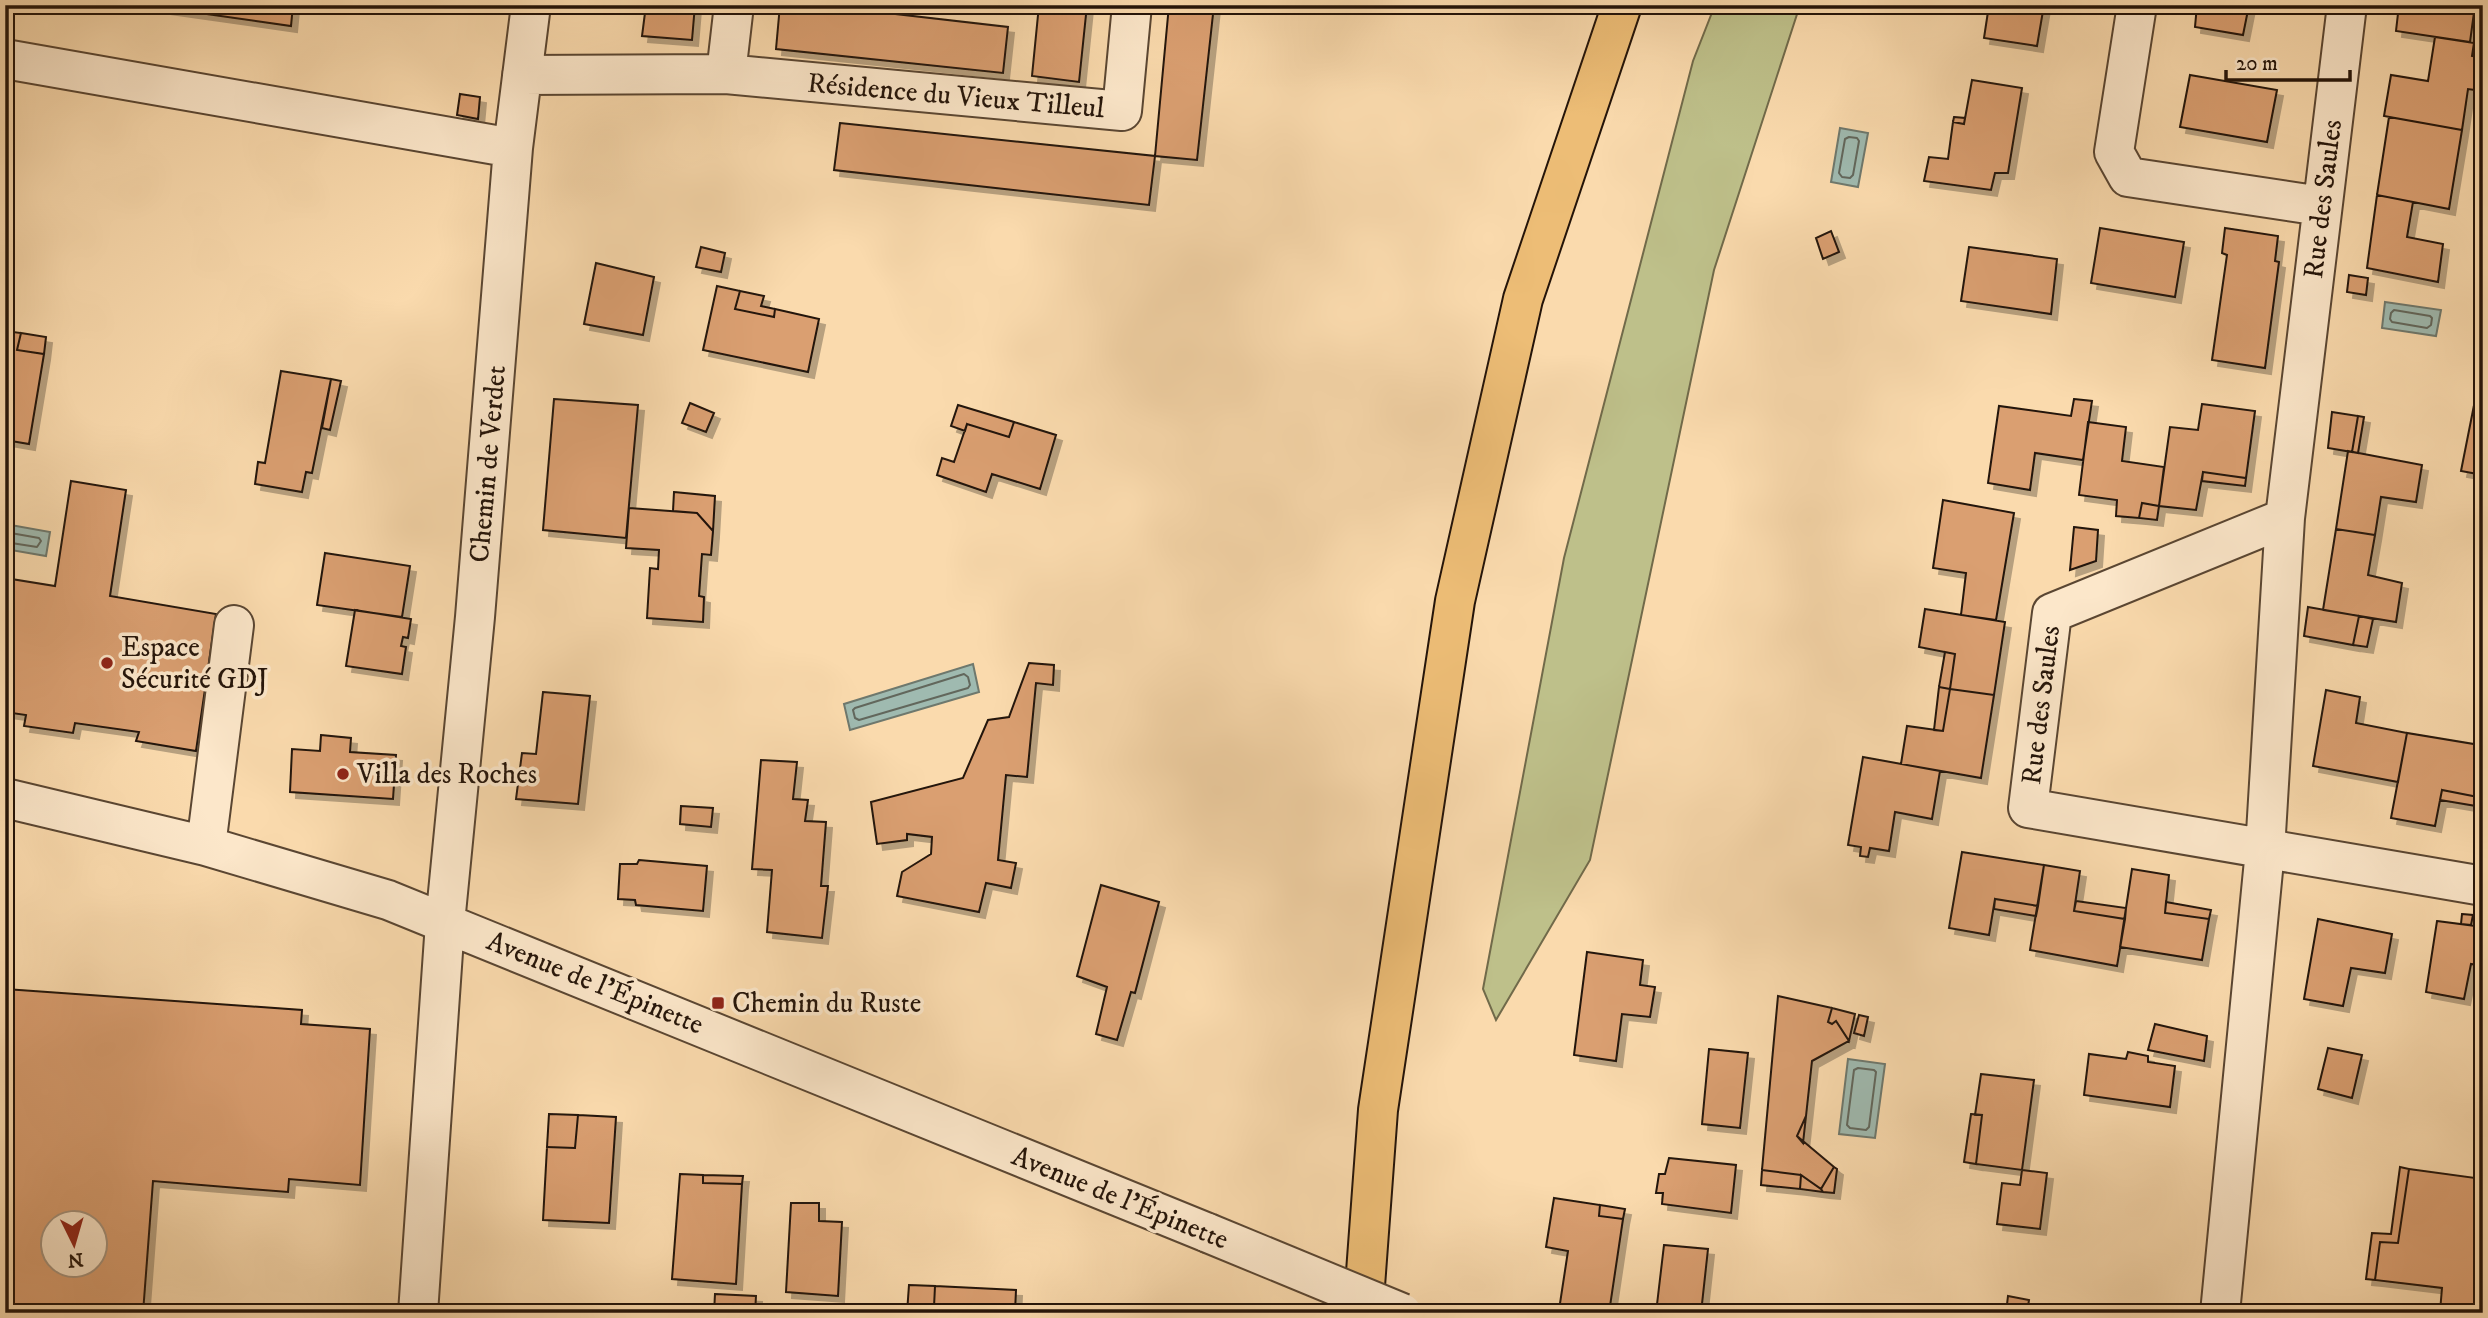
<svg xmlns="http://www.w3.org/2000/svg" width="2488" height="1318" viewBox="0 0 2488 1318" font-family="'IM FELL DW Pica',serif">
  <style>
    .green { fill: #bec08a; stroke: #716a4a; stroke-width: 2 }
    .water { fill: #9fbab0; stroke: #6e786d; stroke-width: 2 }
    .lines { fill: none; stroke-linecap: round; stroke-linejoin: round }
    .shore { stroke: #62675c; stroke-width: 2 }
    .building { fill: #da9f71; stroke: #241409; stroke-width: 2; fill-rule: evenodd; filter: url(#shadow) }
    .minor-casing { stroke: #5a4632; stroke-width: 42 }
    .highway-casing { stroke: #241409; stroke-width: 42 }
    .minor { stroke: #fce7ca; stroke-width: 38 }
    .highway { stroke: #edbd76; stroke-width: 38 }
    .minor-bridge-casing { stroke: #5a4632; stroke-width: 42; stroke-linecap: butt }
    .minor-bridge { stroke: #fce7ca; stroke-width: 38 }
    .poi-dot { fill: #8f2418; stroke: #fce7ca; stroke-width: 2.5 }
    .labels { text-anchor: middle; dominant-baseline: central; stroke-width: 7; stroke-linejoin: round; paint-order: stroke }
    .street-label { font-size: 28px; fill: #241409; stroke: #fce7ca }
    .poi-label { font-size: 28px; fill: #241409; stroke: #fce7ca; text-anchor: start }
  </style>
  <defs>
    <filter id="shadow"><feDropShadow dx="6" dy="6" stdDeviation="0" flood-color="#0004"/></filter>
  </defs>
  <rect width="100%" height="100%" fill="#fadaad"/>
  <filter id="stains"><feTurbulence type="fractalNoise" baseFrequency=".00286" numOctaves="4"/><feColorMatrix values="0 0 0 0 .2 0 0 0 0 .09 0 0 0 0 .02 0 0 0 .5 -.17"/></filter>
  <radialGradient id="worn" r=".72"><stop offset=".6" stop-color="#630" stop-opacity="0"/><stop offset="1" stop-color="#630" stop-opacity=".3"/></radialGradient>
  <!-- green -->
  <path class="green" d="M 1715,5 L 1800,5 L 1714,270 L 1590,860 L 1496,1020 L 1483,989 L 1564,558 L 1693,61 Z"/>
  <!-- water -->
  <path class="water" d="M 1840,128 L 1868,133 L 1858,187 L 1831,182 Z
    M 2385,302 L 2441,310 L 2436,336 L 2382,328 Z
    M 5,524 L 50,532 L 46,556 L 5,549 Z
    M 973,664 L 979,692 L 850,730 L 844,704 Z
    M 1848,1059 L 1885,1064 L 1875,1138 L 1839,1134 Z"/>
  <g class="lines">
    <!-- shore -->
    <path class="shore" d="M 1849,137 L 1857,138 L 1859,141 L 1853,175 L 1850,178 L 1842,177 L 1839,173 L 1845,139 Z
      M 2394,310 L 2430,316 L 2432,318 L 2431,325 L 2427,328 L 2392,322 L 2390,319 L 2391,313 Z
      M 5,532 L 39,538 L 41,541 L 37,547 L 5,542
      M 964,674 L 968,677 L 970,685 L 968,688 L 859,720 L 855,718 L 853,710 L 855,708 Z
      M 1858,1068 L 1874,1070 L 1876,1072 L 1869,1127 L 1866,1130 L 1850,1128 L 1847,1125 L 1854,1070 Z"/>
  </g>
  <!-- building -->
  <path class="building" d="M 143,5 L 293,5 L 291,26 Z
    M 646,5 L 695,5 L 692,40 L 642,36 Z
    M 780,5 L 817,5 L 1008,27 L 1003,73 L 776,49 Z
    M 1039,5 L 1087,5 L 1079,82 L 1032,76 Z
    M 1169,5 L 1214,5 L 1197,160 L 1155,156 Z
    M 1989,5 L 2044,5 L 2037,46 L 1984,38 Z
    M 2197,5 L 2249,5 L 2243,35 L 2195,27 Z
    M 2399,5 L 2475,5 L 2470,42 L 2396,31 Z
    M 2435,37 L 2474,43 L 2472,56 L 2483,58 L 2483,91 L 2468,89 L 2462,130 L 2384,116 L 2391,75 L 2428,81 Z
    M 2474,43 L 2483,44 L 2483,58 L 2472,56 Z
    M 2190,75 L 2277,90 L 2267,142 L 2180,127 Z
    M 1972,80 L 2022,88 L 2008,173 L 1995,173 L 1991,190 L 1924,181 L 1929,157 L 1948,159 L 1953,122 L 1964,124 Z
    M 460,94 L 480,97 L 478,119 L 457,115 Z
    M 1954,117 L 1965,118 L 1964,124 L 1953,122 Z
    M 2389,117 L 2462,130 L 2449,209 L 2377,195 Z
    M 840,123 L 1155,156 L 1149,205 L 834,170 Z
    M 2377,195 L 2413,202 L 2407,237 L 2443,244 L 2438,282 L 2367,268 Z
    M 2100,228 L 2184,242 L 2175,297 L 2091,283 Z
    M 2225,228 L 2278,236 L 2275,261 L 2279,262 L 2265,368 L 2212,360 L 2227,255 L 2222,253 Z
    M 1831,231 L 1839,252 L 1823,259 L 1816,238 Z
    M 701,247 L 725,253 L 721,272 L 696,267 Z
    M 1969,247 L 2057,259 L 2051,314 L 1961,301 Z
    M 596,263 L 654,277 L 643,335 L 584,324 Z
    M 2349,275 L 2368,278 L 2366,295 L 2347,292 Z
    M 717,286 L 740,291 L 735,309 L 774,317 L 775,309 L 819,319 L 808,372 L 703,350 Z
    M 740,291 L 764,296 L 761,306 L 775,309 L 774,317 L 735,309 Z
    M 5,331 L 21,333 L 17,350 L 44,354 L 29,444 L 5,440 Z
    M 21,333 L 46,337 L 44,354 L 17,350 Z
    M 2483,360 L 2483,386 L 2478,385 Z
    M 281,371 L 331,379 L 312,473 L 306,472 L 302,492 L 255,484 L 258,462 L 265,463 Z
    M 331,379 L 341,381 L 330,430 L 322,428 Z
    M 2478,385 L 2483,386 L 2483,475 L 2461,471 Z
    M 554,399 L 638,405 L 626,538 L 543,530 Z
    M 2074,399 L 2092,401 L 2083,460 L 2035,453 L 2030,490 L 1988,483 L 1999,406 L 2071,416 Z
    M 690,403 L 714,413 L 706,432 L 682,423 Z
    M 2202,404 L 2255,411 L 2246,478 L 2203,472 L 2196,510 L 2159,506 L 2170,427 L 2198,430 Z
    M 958,405 L 1014,422 L 1009,437 L 967,424 L 965,431 L 951,426 Z
    M 2332,412 L 2358,416 L 2352,452 L 2328,448 Z
    M 2358,416 L 2364,417 L 2358,453 L 2352,452 Z
    M 1014,422 L 1056,435 L 1040,489 L 992,474 L 986,492 L 937,475 L 942,458 L 954,462 L 967,424 L 1009,437 Z
    M 2088,422 L 2126,427 L 2122,461 L 2164,467 L 2159,506 L 2142,503 L 2139,518 L 2116,516 L 2117,500 L 2079,495 Z
    M 2348,451 L 2422,465 L 2416,502 L 2381,497 L 2375,535 L 2336,529 Z
    M 2203,472 L 2246,478 L 2245,486 L 2202,481 Z
    M 71,481 L 126,490 L 110,596 L 216,614 L 196,751 L 136,741 L 139,732 L 75,723 L 73,733 L 24,726 L 26,715 L 5,712 L 5,578 L 55,586 Z
    M 674,492 L 715,496 L 713,531 L 697,513 L 673,511 Z
    M 1943,500 L 2014,513 L 1996,620 L 1961,615 L 1966,573 L 1933,568 Z
    M 2142,503 L 2159,506 L 2157,520 L 2139,518 Z
    M 629,508 L 697,513 L 713,531 L 711,555 L 702,554 L 699,596 L 704,597 L 703,622 L 647,618 L 650,568 L 658,569 L 659,550 L 626,548 Z
    M 2074,527 L 2098,530 L 2096,561 L 2070,570 Z
    M 2336,529 L 2375,535 L 2368,575 L 2402,583 L 2396,622 L 2323,610 Z
    M 325,553 L 410,566 L 402,617 L 317,605 Z
    M 2308,607 L 2359,616 L 2353,645 L 2304,636 Z
    M 1925,609 L 2005,622 L 1994,695 L 1950,689 L 1955,654 L 1919,647 Z
    M 355,610 L 411,619 L 408,638 L 403,637 L 401,646 L 406,647 L 402,674 L 346,666 Z
    M 2359,616 L 2373,619 L 2367,647 L 2353,645 Z
    M 1945,652 L 1955,654 L 1950,689 L 1939,687 Z
    M 1029,663 L 1054,665 L 1053,685 L 1036,683 L 1027,777 L 1006,775 L 998,860 L 1016,863 L 1011,888 L 986,883 L 979,912 L 897,896 L 902,872 L 931,854 L 932,837 L 907,834 L 907,840 L 877,844 L 871,802 L 963,778 L 988,720 L 1009,717 Z
    M 1939,687 L 1950,689 L 1943,731 L 1934,730 Z
    M 1950,689 L 1994,695 L 1981,778 L 1901,764 L 1907,726 L 1943,731 Z
    M 2326,690 L 2360,697 L 2356,723 L 2407,733 L 2398,782 L 2313,766 Z
    M 543,692 L 590,696 L 578,804 L 516,799 L 522,753 L 536,754 Z
    M 2479,721 L 2483,722 L 2483,798 L 2442,790 L 2435,826 L 2391,818 L 2407,733 L 2474,744 Z
    M 321,735 L 351,738 L 350,752 L 396,755 L 393,799 L 290,792 L 292,749 L 320,751 Z
    M 1863,757 L 1940,771 L 1932,819 L 1895,812 L 1889,851 L 1870,848 L 1868,857 L 1860,856 L 1861,847 L 1848,845 Z
    M 761,760 L 797,762 L 793,799 L 808,800 L 805,821 L 826,822 L 821,886 L 828,886 L 822,938 L 767,932 L 772,870 L 752,869 Z
    M 2442,790 L 2483,798 L 2482,807 L 2440,800 Z
    M 681,806 L 713,808 L 711,827 L 680,824 Z
    M 1962,852 L 2044,865 L 2038,906 L 1995,899 L 1989,935 L 1949,928 Z
    M 639,860 L 707,866 L 703,911 L 636,905 L 635,900 L 618,899 L 620,864 L 637,864 Z
    M 2044,865 L 2080,871 L 2074,911 L 2125,919 L 2117,966 L 2030,950 Z
    M 2132,869 L 2169,875 L 2165,913 L 2209,919 L 2202,960 L 2120,947 Z
    M 1101,885 L 1159,902 L 1135,993 L 1131,992 L 1117,1040 L 1096,1034 L 1107,987 L 1077,976 Z
    M 1995,899 L 2038,906 L 2036,916 L 1994,909 Z
    M 2076,901 L 2126,908 L 2125,919 L 2074,911 Z
    M 2166,902 L 2211,910 L 2209,919 L 2165,913 Z
    M 2462,914 L 2473,915 L 2471,925 L 2461,924 Z
    M 2318,919 L 2392,934 L 2385,973 L 2351,968 L 2343,1006 L 2304,999 Z
    M 2437,921 L 2483,927 L 2483,966 L 2471,964 L 2464,999 L 2426,992 Z
    M 1587,952 L 1643,960 L 1640,985 L 1655,987 L 1650,1017 L 1622,1014 L 1616,1061 L 1574,1055 Z
    M 5,989 L 302,1010 L 301,1024 L 370,1029 L 360,1185 L 289,1179 L 288,1192 L 153,1181 L 143,1313 L 5,1313 ZM 52,1224 L 94,1224 L 94,1266 L 52,1266 Z
    M 1778,996 L 1832,1008 L 1828,1022 L 1832,1024 L 1836,1021 L 1849,1041 L 1812,1061 L 1806,1116 L 1797,1136 L 1834,1167 L 1821,1189 L 1801,1175 L 1762,1170 Z
    M 1832,1008 L 1855,1014 L 1849,1041 L 1836,1021 L 1832,1024 L 1828,1022 Z
    M 1859,1015 L 1868,1017 L 1864,1036 L 1854,1033 Z
    M 2155,1024 L 2207,1036 L 2204,1061 L 2148,1050 Z
    M 2328,1048 L 2362,1055 L 2352,1098 L 2318,1089 Z
    M 1709,1049 L 1748,1053 L 1740,1128 L 1702,1124 Z
    M 2128,1052 L 2148,1056 L 2148,1062 L 2175,1066 L 2170,1107 L 2084,1095 L 2089,1054 L 2126,1059 Z
    M 1981,1074 L 2034,1080 L 2022,1170 L 1976,1164 L 1982,1115 L 1975,1115 Z
    M 549,1114 L 578,1115 L 575,1148 L 547,1147 Z
    M 1971,1114 L 1982,1115 L 1976,1164 L 1964,1162 Z
    M 578,1115 L 616,1117 L 609,1223 L 543,1220 L 547,1147 L 575,1148 Z
    M 1806,1116 L 1803,1143 L 1797,1136 Z
    M 1669,1158 L 1736,1165 L 1731,1213 L 1662,1204 L 1663,1193 L 1656,1193 L 1659,1174 L 1665,1174 Z
    M 1834,1167 L 1837,1169 L 1834,1193 L 1823,1192 L 1821,1189 Z
    M 2400,1167 L 2409,1169 L 2398,1243 L 2380,1242 L 2375,1280 L 2366,1279 L 2372,1233 L 2391,1234 Z
    M 2409,1169 L 2483,1179 L 2483,1313 L 2440,1312 L 2442,1288 L 2375,1280 L 2380,1242 L 2398,1243 Z
    M 1762,1170 L 1801,1175 L 1800,1189 L 1761,1185 Z
    M 2022,1170 L 2047,1173 L 2040,1229 L 1997,1224 L 2002,1183 L 2020,1185 Z
    M 680,1174 L 703,1175 L 703,1183 L 742,1184 L 736,1284 L 672,1279 Z
    M 703,1175 L 743,1176 L 742,1184 L 703,1183 Z
    M 1801,1175 L 1821,1189 L 1823,1192 L 1800,1189 Z
    M 1554,1198 L 1600,1205 L 1599,1216 L 1623,1219 L 1609,1313 L 1578,1313 L 1559,1310 L 1568,1251 L 1546,1247 Z
    M 791,1203 L 819,1203 L 819,1221 L 842,1222 L 838,1296 L 786,1292 Z
    M 1600,1205 L 1625,1209 L 1623,1219 L 1599,1216 Z
    M 1664,1245 L 1708,1249 L 1701,1313 L 1656,1313 Z
    M 909,1285 L 935,1286 L 934,1307 L 1015,1313 L 907,1313 Z
    M 935,1286 L 1016,1290 L 1015,1312 L 934,1307 Z
    M 715,1294 L 756,1296 L 755,1313 L 714,1313 Z
    M 2008,1296 L 2029,1300 L 2027,1313 L 2006,1313 Z"/>
  <g class="lines">
    <defs>
      <path id="minor" d="M 2137,5 L 2114,152 L 2128,177 L 2321,206
        M 5,59 L 513,148
        M 726,74 L 734,5
        M 522,75 L 726,74 L 1122,111 L 1132,5
        M 2285,518 L 2052,613 L 2028,808 L 2483,886
        M 5,798 L 206,846 L 388,900 L 1208,1233
        M 206,846 L 234,625
        M 418,1313 L 445,923 L 475,617 L 513,148 L 531,5
        M 2220,1313 L 2265,850 L 2285,518 L 2347,5"/>
      <path id="highway" d="M 1363,1313 L 1378,1110 L 1455,601 L 1523,299 L 1622,5"/>
    </defs>
    <!-- minor casing -->
    <use href="#minor" class="minor-casing"/>
    <!-- highway casing -->
    <use href="#highway" class="highway-casing"/>
    <!-- minor -->
    <use href="#minor" class="minor"/>
    <!-- highway -->
    <use href="#highway" class="highway"/>
    <defs>
      <path id="minor-bridge" d="M 1208,1233 L 1402,1313"/>
    </defs>
    <!-- minor-bridge casing -->
    <use href="#minor-bridge" class="minor-bridge-casing"/>
    <!-- minor-bridge -->
    <use href="#minor-bridge" class="minor-bridge"/>
  </g>
  <!-- markers -->
  <g class="poi-dot">
    <circle cx="107" cy="663" r="7"/>
    <circle cx="343" cy="774" r="7"/>
    <rect x="711" y="996" width="14" height="14" rx="3.5"/>
  </g>
  <g class="labels">
    <!-- street labels -->
    <g class="street-label">
      <text transform="translate(956 96) rotate(5)">Résidence du Vieux Tilleul</text>
      <text transform="translate(2323 199) rotate(-83)">Rue des Saules</text>
      <text transform="translate(488 464) rotate(-85)">Chemin de Verdet</text>
      <text transform="translate(2041 705) rotate(-83)">Rue des Saules</text>
      <text transform="translate(595 983) rotate(22)">Avenue de l'Épinette</text>
      <text transform="translate(1120 1198) rotate(22)">Avenue de l'Épinette</text>
    </g>
    <!-- poi labels -->
    <g class="poi-label">
      <text x="121" y="647">Espace<tspan x="121" dy="32">Sécurité GDJ</tspan></text>
      <text x="357" y="774">Villa des Roches</text>
      <text x="732" y="1003">Chemin du Ruste</text>
    </g>
  </g>
  <!-- margin -->
  <rect width="2488" height="1318" fill="none" stroke="#fadaad" stroke-width="28"/>
  <rect x="7" y="7" width="2474" height="1304" fill="none" stroke="#241409" stroke-width="3.5"/>
  <rect x="14" y="14" width="2460" height="1290" fill="none" stroke="#241409" stroke-width="2"/>
  <!-- north arrow -->
  <g transform="translate(74 1244) rotate(175)"><circle r="33" fill="#fce7ca" stroke="#a6937d" stroke-width="2"/>
  <path d="M0-5L12 26L0 18L-12 26Z" fill="#8f2418"/>
  <text y="-10" font-size="19" font-weight="bold" text-anchor="middle" fill="#241409">N</text>
  </g>
  <!-- scale -->
  <path d="M2226 70v10h124v-10" fill="none" stroke="#241409" stroke-width="3.5"/>
  <text x="2236" y="70" font-size="21" fill="#241409" stroke="#fce7ca" stroke-width="5" paint-order="stroke">20 m</text>
  <rect width="100%" height="100%" filter="url(#stains)"/>
  <rect width="100%" height="100%" fill="url(#worn)"/>
</svg>
